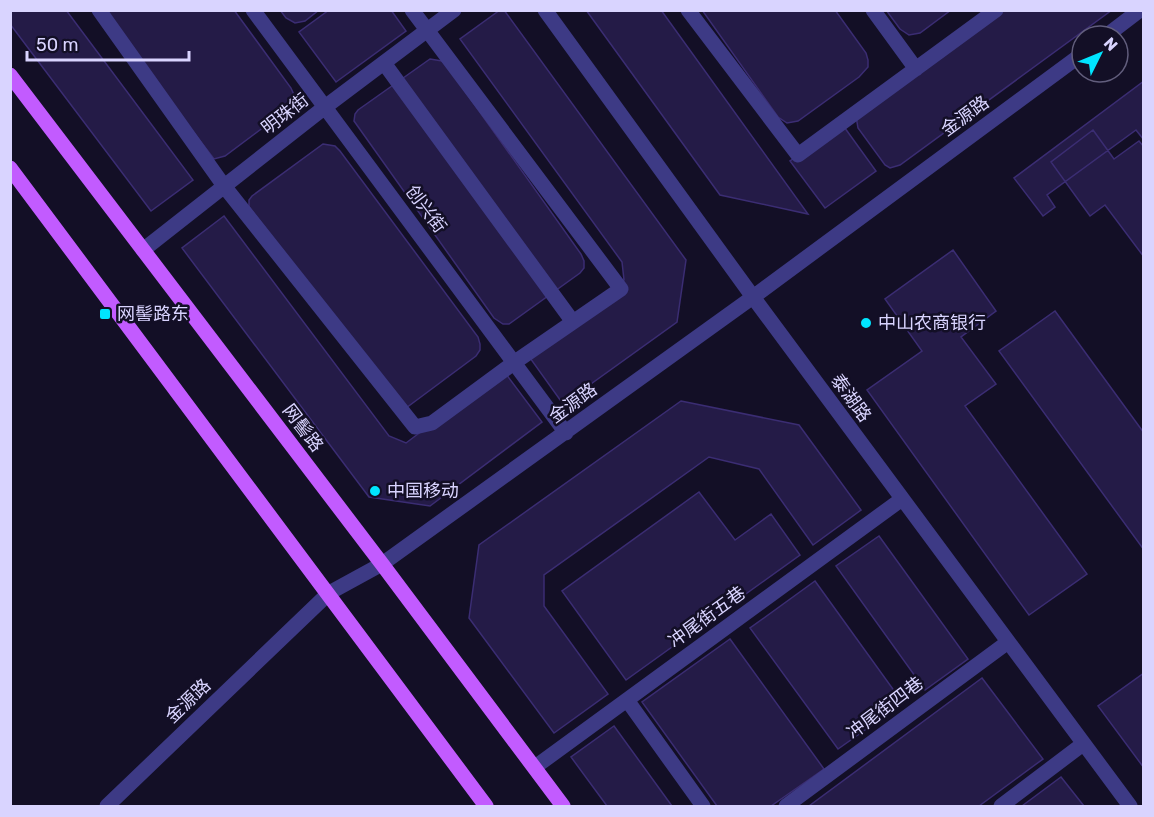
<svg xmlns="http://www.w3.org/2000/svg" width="1154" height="817" viewBox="0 0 1154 817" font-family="Rubik,'Noto Sans SC',sans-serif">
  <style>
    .building { fill: #241b47; stroke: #3b2d73; stroke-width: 1.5 }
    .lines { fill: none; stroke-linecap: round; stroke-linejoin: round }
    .minor { stroke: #3d3a85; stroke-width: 15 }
    .major { stroke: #c25bff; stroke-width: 15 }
    .poi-dot { fill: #00e5ff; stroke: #130f26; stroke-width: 2 }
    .labels { text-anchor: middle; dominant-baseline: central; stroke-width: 5; stroke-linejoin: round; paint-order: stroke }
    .street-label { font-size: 18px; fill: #d9d4ff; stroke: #130f26 }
    .poi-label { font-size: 18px; fill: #d9d4ff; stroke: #130f26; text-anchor: start }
  </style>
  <rect width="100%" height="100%" fill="#130f26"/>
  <!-- building -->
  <path class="building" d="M 10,10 L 66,10 L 193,180 L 151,211 L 10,24 Z
    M 100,10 L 234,10 L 291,88 L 294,95 L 294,102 L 284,112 L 225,156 L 214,159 Z
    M 280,10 L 319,10 L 305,21 L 295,23 L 286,18 Z
    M 329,10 L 391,10 L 406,31 L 336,82 L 299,32 Z
    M 500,10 L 504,10 L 686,260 L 677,322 L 563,404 L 525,351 L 624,280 L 622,262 L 460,39 Z
    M 586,10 L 661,10 L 808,214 L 720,195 Z
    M 702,10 L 835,10 L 866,53 L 868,60 L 868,67 L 859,77 L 798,121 L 787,123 L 778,117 Z
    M 886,10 L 951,10 L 920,33 L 909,35 L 900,29 Z
    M 996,10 L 1112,10 L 900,165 L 890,168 L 885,165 L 858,128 L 856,116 Z
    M 430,59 L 442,61 L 447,66 L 581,254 L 584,261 L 584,268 L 580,273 L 509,324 L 503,324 L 494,318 L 354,121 L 355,114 L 358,110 Z
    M 1144,81 L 1144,140 L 1136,130 L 1047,195 L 1055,207 L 1043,216 L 1014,178 Z
    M 842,124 L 876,171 L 825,208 L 790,161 Z
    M 1093,130 L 1114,159 L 1139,141 L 1144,147 L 1144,257 L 1105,205 L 1090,216 L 1051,162 Z
    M 323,144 L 335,146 L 340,151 L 478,337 L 480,344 L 480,350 L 476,356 L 406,408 L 249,207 L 249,200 L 252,196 Z
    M 224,216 L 389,436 L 406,443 L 503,370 L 542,422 L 430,506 L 369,497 L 182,248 Z
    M 953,250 L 996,311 L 961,337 L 996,384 L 965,406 L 1087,574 L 1029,615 L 867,390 L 922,351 L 885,299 Z
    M 1055,311 L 1144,433 L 1144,550 L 999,351 Z
    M 681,401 L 799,425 L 861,510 L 813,545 L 759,469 L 709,457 L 544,575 L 544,606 L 608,694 L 554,733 L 469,618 L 479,545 Z
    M 699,492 L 735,540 L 771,514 L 800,555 L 626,680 L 562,591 Z
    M 879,536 L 968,659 L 925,690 L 836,566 Z
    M 815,581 L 903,703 L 838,749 L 750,628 Z
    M 730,639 L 824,769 L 771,806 L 717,806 L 642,702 Z
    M 1144,673 L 1144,768 L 1098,706 Z
    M 982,678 L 1043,759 L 979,806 L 809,806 Z
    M 614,726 L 672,806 L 607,806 L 571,757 Z
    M 1061,777 L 1084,806 L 1022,806 Z"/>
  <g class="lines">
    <!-- minor -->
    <path class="minor" d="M 99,10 L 224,186 L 415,427 L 432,423 L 515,362 L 621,289 L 412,10
      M 253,10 L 566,433
      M 545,10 L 753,297 L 1130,806
      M 688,10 L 798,155 L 996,10
      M 873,10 L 916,69
      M 1106,36 L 1140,10
      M 384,63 L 573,322
      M 143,250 L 325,107 L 454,10
      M 627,700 L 703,806
      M 535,767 L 902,499
      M 107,806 L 329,593 L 382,564 L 753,297 L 1082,54
      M 786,806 L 1008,642
      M 1001,806 L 1083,744"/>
    <!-- major -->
    <path class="major" d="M 10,75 L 382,564 L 563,806
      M 10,168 L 486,806"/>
  </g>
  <!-- markers -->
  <g class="poi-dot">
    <rect x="99" y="308" width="12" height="12" rx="3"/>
    <circle cx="866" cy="323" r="6"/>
    <circle cx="375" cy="491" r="6"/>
  </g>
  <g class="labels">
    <!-- street labels -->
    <g class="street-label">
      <text transform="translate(285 114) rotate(-38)">明珠街</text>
      <text transform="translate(965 116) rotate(-36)">金源路</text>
      <text transform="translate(426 209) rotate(53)">创兴街</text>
      <text transform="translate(851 398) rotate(54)">泰湖路</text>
      <text transform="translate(573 403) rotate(-36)">金源路</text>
      <text transform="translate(303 428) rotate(53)">网髻路</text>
      <text transform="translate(707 617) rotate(-36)">冲尾街五巷</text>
      <text transform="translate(188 701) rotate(-44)">金源路</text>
      <text transform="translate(885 708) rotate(-37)">冲尾街四巷</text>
    </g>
    <!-- poi labels -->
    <g class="poi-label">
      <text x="117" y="314">网髻路东</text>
      <text x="878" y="323">中山农商银行</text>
      <text x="387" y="491">中国移动</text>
    </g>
  </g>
  <!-- border -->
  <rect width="1154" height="817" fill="none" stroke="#d9d4ff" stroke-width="24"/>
  <!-- north arrow -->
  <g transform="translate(1100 54) rotate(47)"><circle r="28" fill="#130f26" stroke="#625e7d" stroke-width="1.5"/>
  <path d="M0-4.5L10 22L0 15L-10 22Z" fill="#00e5ff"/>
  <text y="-9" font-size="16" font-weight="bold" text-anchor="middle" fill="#d9d4ff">N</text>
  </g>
  <!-- scale -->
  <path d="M27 51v9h162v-9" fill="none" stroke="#d9d4ff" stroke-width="3"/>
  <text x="36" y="51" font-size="18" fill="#d9d4ff" stroke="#130f26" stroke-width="4.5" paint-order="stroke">50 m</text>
</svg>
